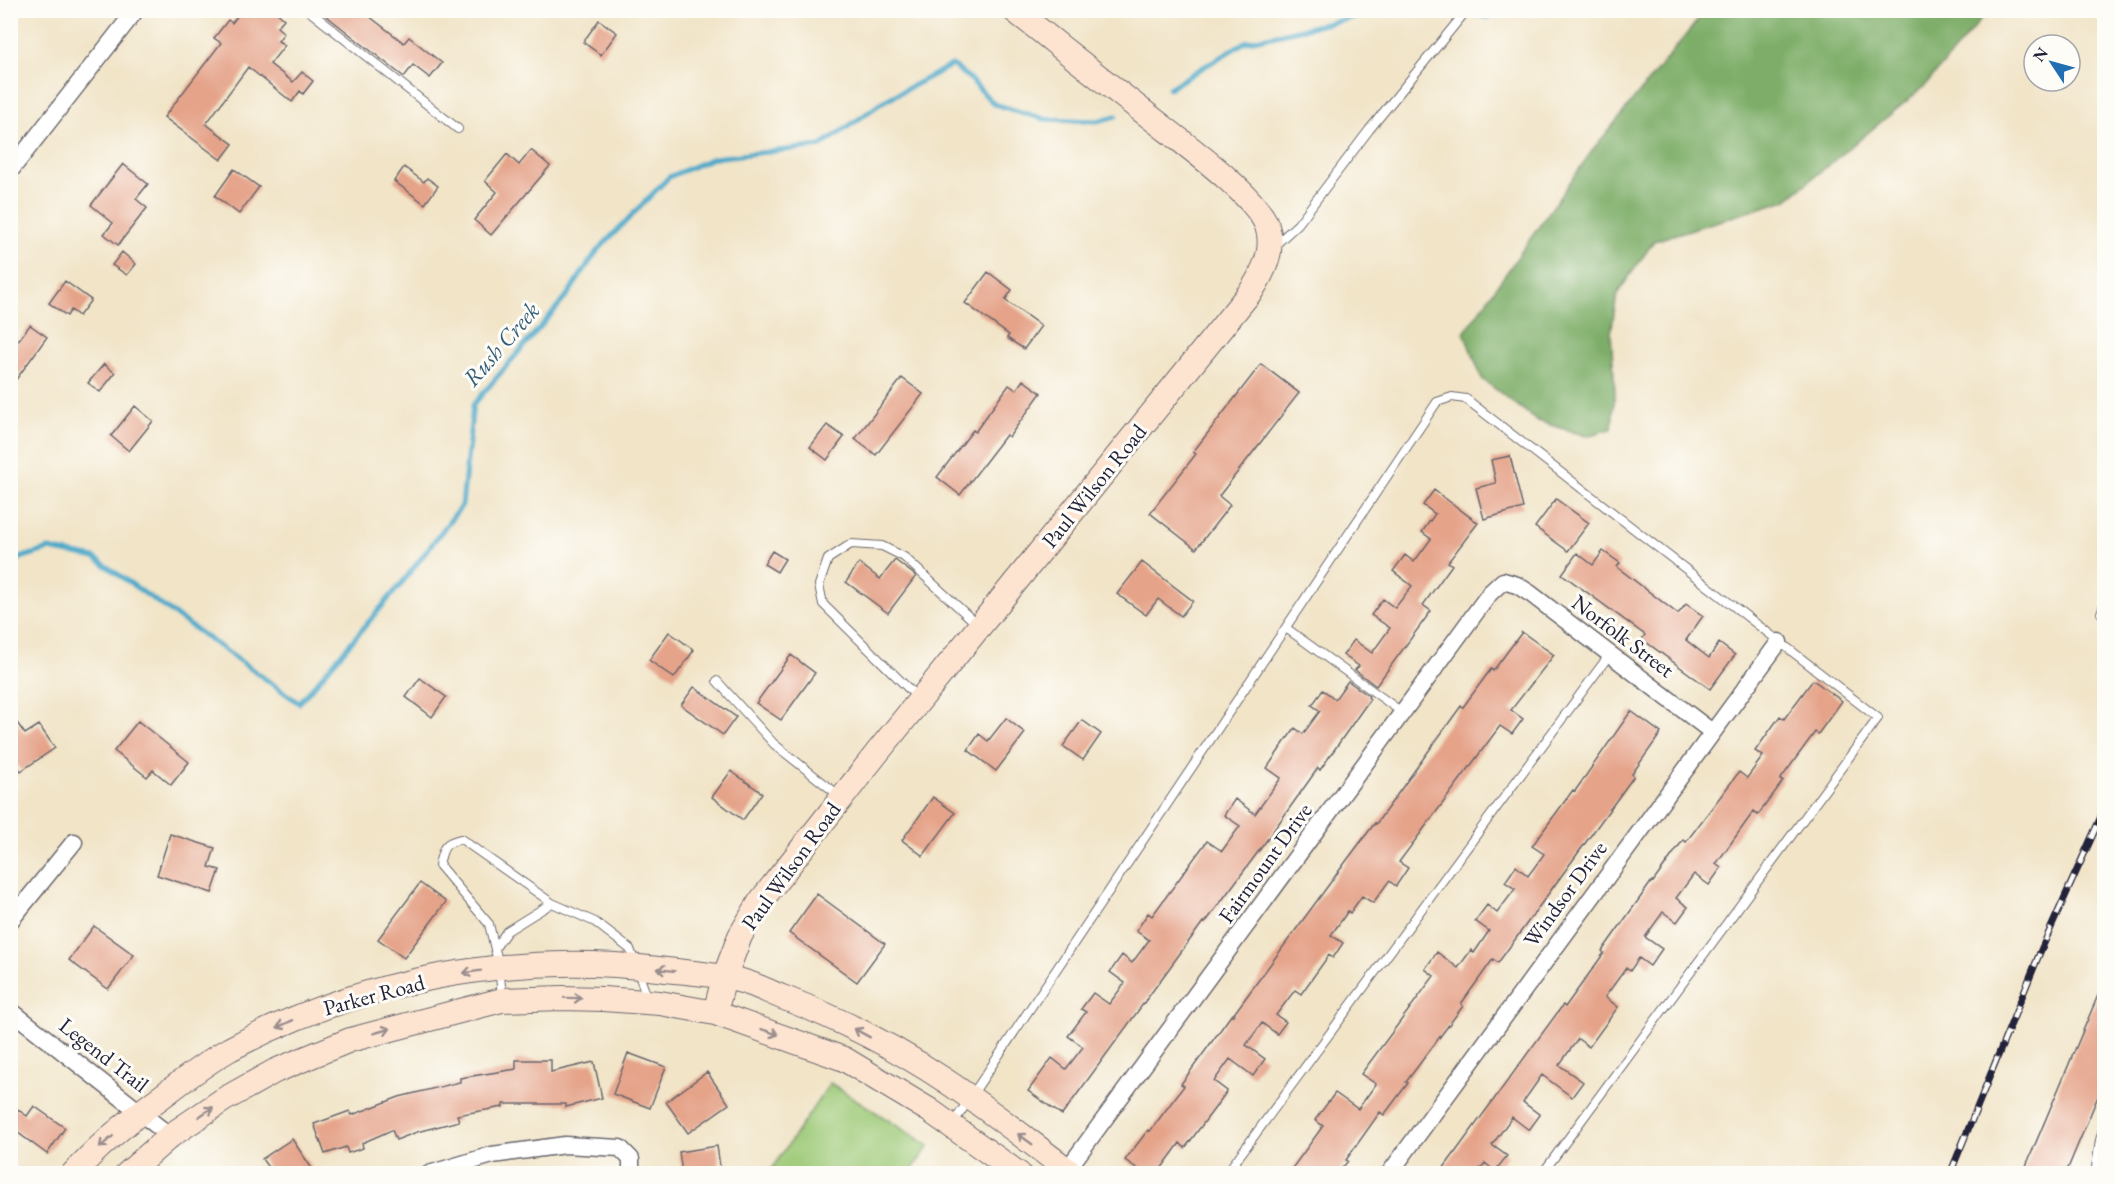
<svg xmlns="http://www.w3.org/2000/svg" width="2115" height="1184" viewBox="0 0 2115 1184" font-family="'EB Garamond',serif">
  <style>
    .green { fill: #9cc976; stroke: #5f7658; stroke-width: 1.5 }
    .forest { fill: #7dad67; stroke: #506851; stroke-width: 1.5 }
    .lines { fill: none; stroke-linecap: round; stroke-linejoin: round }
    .stream { stroke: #4aa8c9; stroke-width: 5 }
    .building { fill: #e5a389 }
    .lane-casing { stroke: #6a666c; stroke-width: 10 }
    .street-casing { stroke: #6a666c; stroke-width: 19 }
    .secondary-casing { stroke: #6a666c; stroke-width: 26 }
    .lane { stroke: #fff; stroke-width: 8 }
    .street { stroke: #fff; stroke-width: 16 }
    .secondary { stroke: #fde4d1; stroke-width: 24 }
    .rail-casing { stroke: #22223b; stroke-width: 7 }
    .rail { stroke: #fdfcf7; stroke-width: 4.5; stroke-dasharray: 14; stroke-linecap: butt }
    .oneway { stroke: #9a8d8e }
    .labels { text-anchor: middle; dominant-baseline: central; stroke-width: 6; stroke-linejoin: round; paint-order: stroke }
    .street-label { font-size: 22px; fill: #22223b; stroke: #fdfcf7 }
    .water-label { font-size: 24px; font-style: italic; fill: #345e7b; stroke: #fdfcf7 }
  </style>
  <rect width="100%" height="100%" fill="#fdfcf7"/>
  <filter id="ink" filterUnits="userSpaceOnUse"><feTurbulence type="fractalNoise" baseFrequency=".0167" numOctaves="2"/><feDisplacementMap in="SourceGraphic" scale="12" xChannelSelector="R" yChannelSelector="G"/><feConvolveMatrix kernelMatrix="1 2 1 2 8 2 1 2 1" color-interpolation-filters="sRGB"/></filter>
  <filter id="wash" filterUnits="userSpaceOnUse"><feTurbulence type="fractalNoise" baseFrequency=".008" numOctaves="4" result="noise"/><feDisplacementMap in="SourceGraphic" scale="24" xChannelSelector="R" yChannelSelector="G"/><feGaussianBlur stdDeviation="1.35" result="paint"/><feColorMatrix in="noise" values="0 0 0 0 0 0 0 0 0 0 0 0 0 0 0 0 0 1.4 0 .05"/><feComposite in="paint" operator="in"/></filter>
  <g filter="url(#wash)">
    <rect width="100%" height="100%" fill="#f1e4c7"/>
    <!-- green -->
    <path class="green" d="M 830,1083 L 929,1146 L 910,1173 L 769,1173 Z"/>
    <!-- forest -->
    <path class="forest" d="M 1706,10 L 1988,11 L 1925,86 L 1786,200 L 1654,241 L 1617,294 L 1611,334 L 1615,390 L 1612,429 L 1586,436 L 1538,421 L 1482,379 L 1464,333 L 1592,151 Z"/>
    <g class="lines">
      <!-- stream -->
      <path class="stream" d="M 1845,10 L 1865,15 L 1870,10
        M 1470,13 L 1487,17 L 1523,10
        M 1169,88 L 1245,42 L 1386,10
        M 10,571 L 20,558 L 49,549 L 95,558 L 299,703 L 402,583 L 462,505 L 473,405 L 566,297 L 597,251 L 669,177 L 713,158 L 821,146 L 884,101 L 952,65 L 969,78 L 994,104 L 1044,119 L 1097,121 L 1116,116"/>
    </g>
    <g id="blocks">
      <!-- building -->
      <path class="building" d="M 242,10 L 274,10 L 284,19 L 277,27 L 284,33 L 278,41 L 285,45 L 270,64 L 293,82 L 302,72 L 313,81 L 303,94 L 300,91 L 292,102 L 248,67 L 206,124 L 233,144 L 221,160 L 164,117 L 221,43 L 214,38 L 228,20 L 232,23 Z
        M 319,10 L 361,10 L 404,43 L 409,37 L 442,63 L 430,78 L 413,65 L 404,77 Z
        M 599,20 L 617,33 L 601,55 L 583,42 Z
        M 531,150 L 550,166 L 491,235 L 474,220 L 497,192 L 485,181 L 507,154 L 519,165 Z
        M 123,164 L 148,184 L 136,199 L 147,208 L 118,245 L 104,234 L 113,223 L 91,205 Z
        M 404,167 L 424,182 L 427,178 L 438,186 L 425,204 L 394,181 Z
        M 234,169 L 259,187 L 239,214 L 215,196 Z
        M 122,252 L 136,264 L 127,275 L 112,265 Z
        M 988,272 L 1012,290 L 1005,300 L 1041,326 L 1024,349 L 1007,338 L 1009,335 L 965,303 Z
        M 65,281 L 91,300 L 79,316 L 71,310 L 67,316 L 49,303 Z
        M 30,325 L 47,337 L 10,388 L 10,351 Z
        M 104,364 L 115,373 L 100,392 L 88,383 Z
        M 1261,364 L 1299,393 L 1219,496 L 1230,505 L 1196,549 L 1150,513 L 1196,454 L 1193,452 Z
        M 902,378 L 923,394 L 876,455 L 855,439 Z
        M 1023,380 L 1041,393 L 1009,437 L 1006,435 L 960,495 L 937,477 L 973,430 L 975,432 L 1009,385 L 1016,390 Z
        M 135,406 L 153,421 L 129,451 L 111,436 Z
        M 827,425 L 844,437 L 827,460 L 810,447 Z
        M 1510,456 L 1523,508 L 1484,519 L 1476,488 L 1496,483 L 1491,460 Z
        M 1434,490 L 1478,523 L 1448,562 L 1452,565 L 1423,605 L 1431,611 L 1376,686 L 1355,670 L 1359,666 L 1343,655 L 1354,640 L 1372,653 L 1390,628 L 1371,615 L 1383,599 L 1395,608 L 1412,586 L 1393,571 L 1405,555 L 1414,562 L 1431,539 L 1422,532 L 1435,514 L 1423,505 Z
        M 1556,499 L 1589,523 L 1568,551 L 1535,527 Z
        M 772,551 L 785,559 L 777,572 L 764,564 Z
        M 1603,551 L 1620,563 L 1617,567 L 1678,614 L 1686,604 L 1703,616 L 1686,640 L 1709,658 L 1719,643 L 1735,655 L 1710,689 L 1642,639 L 1645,635 L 1562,574 L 1577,553 L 1593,565 Z
        M 895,560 L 916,576 L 888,613 L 846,582 L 859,563 L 880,579 Z
        M 1142,562 L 1193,601 L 1181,616 L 1158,599 L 1146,615 L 1117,594 Z
        M 669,632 L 694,650 L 674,678 L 649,660 Z
        M 1522,632 L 1554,655 L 1511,710 L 1523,719 L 1512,734 L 1500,726 L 1399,862 L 1408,868 L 1396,886 L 1389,881 L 1373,903 L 1362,896 L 1350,913 L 1348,911 L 1331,935 L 1343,943 L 1333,958 L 1329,955 L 1301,994 L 1295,990 L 1276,1015 L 1286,1022 L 1277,1034 L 1262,1023 L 1246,1045 L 1265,1059 L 1253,1076 L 1230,1059 L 1214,1081 L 1227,1091 L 1217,1105 L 1185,1148 L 1180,1143 L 1158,1173 L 1144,1173 L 1125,1160 L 1148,1130 L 1150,1131 L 1184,1086 L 1181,1084 L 1232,1014 L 1233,1015 L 1347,860 L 1375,823 L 1376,824 L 1461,706 L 1463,707 L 1491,669 L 1493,671 Z
        M 791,655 L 815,673 L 781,720 L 756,703 Z
        M 420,678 L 446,697 L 432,717 L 406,697 Z
        M 1813,680 L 1842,701 L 1818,734 L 1815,732 L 1780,780 L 1783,781 L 1758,815 L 1754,811 L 1716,864 L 1721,868 L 1709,885 L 1694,874 L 1676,898 L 1688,907 L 1677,922 L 1663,912 L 1645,937 L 1662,949 L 1650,966 L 1639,958 L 1630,971 L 1626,968 L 1605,997 L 1618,1007 L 1589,1047 L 1578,1039 L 1559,1065 L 1583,1082 L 1572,1097 L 1542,1075 L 1523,1102 L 1540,1115 L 1529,1130 L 1512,1117 L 1492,1145 L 1507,1156 L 1495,1171 L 1485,1163 L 1477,1173 L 1440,1173 L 1563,1005 L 1565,1007 L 1604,953 L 1602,951 L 1652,881 L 1653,882 L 1683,840 L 1686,842 L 1739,772 L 1747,778 L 1763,756 L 1755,751 L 1780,716 L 1784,719 Z
        M 1348,681 L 1369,696 L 1368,697 L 1370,699 L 1320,770 L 1318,768 L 1264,844 L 1205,923 L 1203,922 L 1062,1115 L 1028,1091 L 1052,1058 L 1066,1069 L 1083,1047 L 1068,1036 L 1086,1012 L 1081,1009 L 1093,993 L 1109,1004 L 1125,983 L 1110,972 L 1122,955 L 1132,963 L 1149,940 L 1136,931 L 1148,913 L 1152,916 L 1207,841 L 1222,851 L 1240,826 L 1224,815 L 1235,799 L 1255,814 L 1281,778 L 1267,768 L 1284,743 L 1295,728 L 1303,734 L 1320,711 L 1312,705 L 1323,690 L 1335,699 Z
        M 694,687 L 736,717 L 723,735 L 681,705 Z
        M 1631,711 L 1661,733 L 1632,774 L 1634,776 L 1498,963 L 1493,959 L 1461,1004 L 1463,1006 L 1406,1082 L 1408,1083 L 1384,1115 L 1380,1112 L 1346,1160 L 1348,1161 L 1338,1173 L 1303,1173 L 1293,1167 L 1323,1126 L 1315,1120 L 1335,1093 L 1358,1109 L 1376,1084 L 1361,1074 L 1434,976 L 1425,969 L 1437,952 L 1458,968 L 1471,950 L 1474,953 L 1489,931 L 1475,921 L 1487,905 L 1497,913 L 1515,889 L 1505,882 L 1516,866 L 1528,876 L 1544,854 L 1532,846 L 1573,790 L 1575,791 Z
        M 10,713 L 25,734 L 39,725 L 55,748 L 21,771 L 10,756 Z
        M 1006,718 L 1025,733 L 996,771 L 968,750 L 979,734 L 988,741 Z
        M 1082,720 L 1101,734 L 1083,760 L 1063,746 Z
        M 138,721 L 189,762 L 171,785 L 153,770 L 147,777 L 114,751 Z
        M 731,771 L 762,793 L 743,820 L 712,797 Z
        M 933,797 L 955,813 L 923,856 L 902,840 Z
        M 170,834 L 215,848 L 209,867 L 220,870 L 212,893 L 157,875 Z
        M 420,883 L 446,902 L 404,958 L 378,939 Z
        M 817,894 L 885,944 L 857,982 L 789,933 Z
        M 94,926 L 134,955 L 108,989 L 69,960 Z
        M 2104,981 L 2104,1082 L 2066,1173 L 2023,1173 Z
        M 628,1053 L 666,1067 L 650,1108 L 613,1094 Z
        M 516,1060 L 551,1060 L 551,1072 L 594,1062 L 602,1098 L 566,1107 L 566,1104 L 503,1104 L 503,1107 L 457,1115 L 459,1121 L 417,1132 L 396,1140 L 392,1130 L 362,1143 L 363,1148 L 348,1153 L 346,1147 L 325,1154 L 314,1124 L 350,1111 L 352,1115 L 399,1097 L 460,1082 L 460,1078 L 516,1069 Z
        M 707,1072 L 729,1104 L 688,1133 L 666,1102 Z
        M 10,1104 L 27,1116 L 34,1106 L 65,1128 L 47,1154 L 10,1127 Z
        M 292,1139 L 315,1173 L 272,1173 L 262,1159 Z
        M 717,1146 L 721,1173 L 682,1173 L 679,1152 Z"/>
    </g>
  </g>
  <g filter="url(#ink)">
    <use href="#blocks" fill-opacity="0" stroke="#6a666c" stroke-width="1.5"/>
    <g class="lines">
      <defs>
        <path id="lane" d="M 308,10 L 458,129
          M 1274,246 L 1298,224 L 1369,130 L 1467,10
          M 2101,613 L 2104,605
          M 1286,628 L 1403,713
          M 717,681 L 774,744 L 841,797
          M 918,698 L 823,604 L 819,585 L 828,559 L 851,544 L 882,546 L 904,557 L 979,626
          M 495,948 L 507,931 L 552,903
          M 502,997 L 499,966 L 489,924 L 439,865 C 443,848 443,843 461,839 L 552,903 L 595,922 L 630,949 L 648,1000
          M 952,1125 L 1437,402 L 1452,397 L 1466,399 L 1878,718 L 1542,1174
          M 1226,1174 L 1610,654
          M 2095,1174 L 2100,1140 L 2104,1126"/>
        <path id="street" d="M 10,171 L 136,10
          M 10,921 L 74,842
          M 10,1010 L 170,1136
          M 429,1174 L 492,1155 L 565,1145 L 620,1148 L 631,1159 L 631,1174
          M 1064,1174 L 1490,593 L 1503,581 L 1517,585 L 1531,594 L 1712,732
          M 1389,1174 L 1779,642"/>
        <path id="secondary" d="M 715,1013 L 724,978 L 740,936 L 760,902 L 877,753 L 1252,290 C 1264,271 1275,249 1267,226 C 1255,194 1183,143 1154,120 C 1107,84 1061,47 1014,10
          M 73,1174 C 98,1146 127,1122 157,1100 C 180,1083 205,1063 230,1049 C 360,980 512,951 658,969 C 689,973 722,974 751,984 C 762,988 772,993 782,997 C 840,1019 895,1047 946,1081 C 990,1110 1031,1143 1073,1174
          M 127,1174 L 170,1136 L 223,1100 L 275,1071 L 350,1040 L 502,1000 L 562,998 L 603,999 L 660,1003 L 715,1013 L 844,1059 L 929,1110 L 1019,1174"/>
      </defs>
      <!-- lane casing -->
      <use href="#lane" class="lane-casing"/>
      <!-- street casing -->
      <use href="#street" class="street-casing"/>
      <!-- secondary casing -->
      <use href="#secondary" class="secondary-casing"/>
      <!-- lane -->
      <use href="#lane" class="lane"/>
      <!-- street -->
      <use href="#street" class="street"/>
      <!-- secondary -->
      <use href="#secondary" class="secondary"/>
      <defs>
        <path id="rail" d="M 1950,1174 L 2041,950 L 2104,810"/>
      </defs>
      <!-- rail casing -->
      <use href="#rail" class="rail-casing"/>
      <!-- rail -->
      <use href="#rail" class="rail"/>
    </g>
    <!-- one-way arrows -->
    <defs><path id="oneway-shaft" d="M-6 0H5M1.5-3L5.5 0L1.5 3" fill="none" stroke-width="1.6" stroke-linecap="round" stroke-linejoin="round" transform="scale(1.5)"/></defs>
    <g class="oneway">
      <use href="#oneway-shaft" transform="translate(666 970) rotate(-173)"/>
      <use href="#oneway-shaft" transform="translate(472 972) rotate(171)"/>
      <use href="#oneway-shaft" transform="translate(573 998) rotate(1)"/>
      <use href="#oneway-shaft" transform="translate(285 1024) rotate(155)"/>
      <use href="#oneway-shaft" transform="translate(382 1031) rotate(-16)"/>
      <use href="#oneway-shaft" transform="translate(770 1032) rotate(19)"/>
      <use href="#oneway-shaft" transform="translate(862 1033) rotate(-151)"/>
      <use href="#oneway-shaft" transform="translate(206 1112) rotate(-34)"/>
      <use href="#oneway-shaft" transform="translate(1025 1139) rotate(-144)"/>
      <use href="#oneway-shaft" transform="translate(106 1142) rotate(139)"/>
    </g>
  </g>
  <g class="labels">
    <!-- street labels -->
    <g class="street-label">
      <text transform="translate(1094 486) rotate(-51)">Paul Wilson Road</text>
      <text transform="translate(1623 636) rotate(37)">Norfolk Street</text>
      <text transform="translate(1265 863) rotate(-54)">Fairmount Drive</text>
      <text transform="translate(791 866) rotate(-54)">Paul Wilson Road</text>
      <text transform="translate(1565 894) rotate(-54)">Windsor Drive</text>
      <text transform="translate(374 995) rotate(-15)">Parker Road</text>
      <text transform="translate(104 1055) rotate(38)">Legend Trail</text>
    </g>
    <!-- water labels -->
    <g class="water-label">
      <text transform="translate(501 344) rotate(-49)">Rush Creek</text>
    </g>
  </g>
  <!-- margin -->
  <rect width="2115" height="1184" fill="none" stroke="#fdfcf7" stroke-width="36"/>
  <!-- north arrow -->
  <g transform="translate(2052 63) rotate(306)"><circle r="28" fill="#fdfcf7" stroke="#a5a5ac" stroke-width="1.5"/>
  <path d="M0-4.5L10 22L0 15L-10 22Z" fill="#1f6fb2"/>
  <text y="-9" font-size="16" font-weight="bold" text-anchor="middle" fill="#22223b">N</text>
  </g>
</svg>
